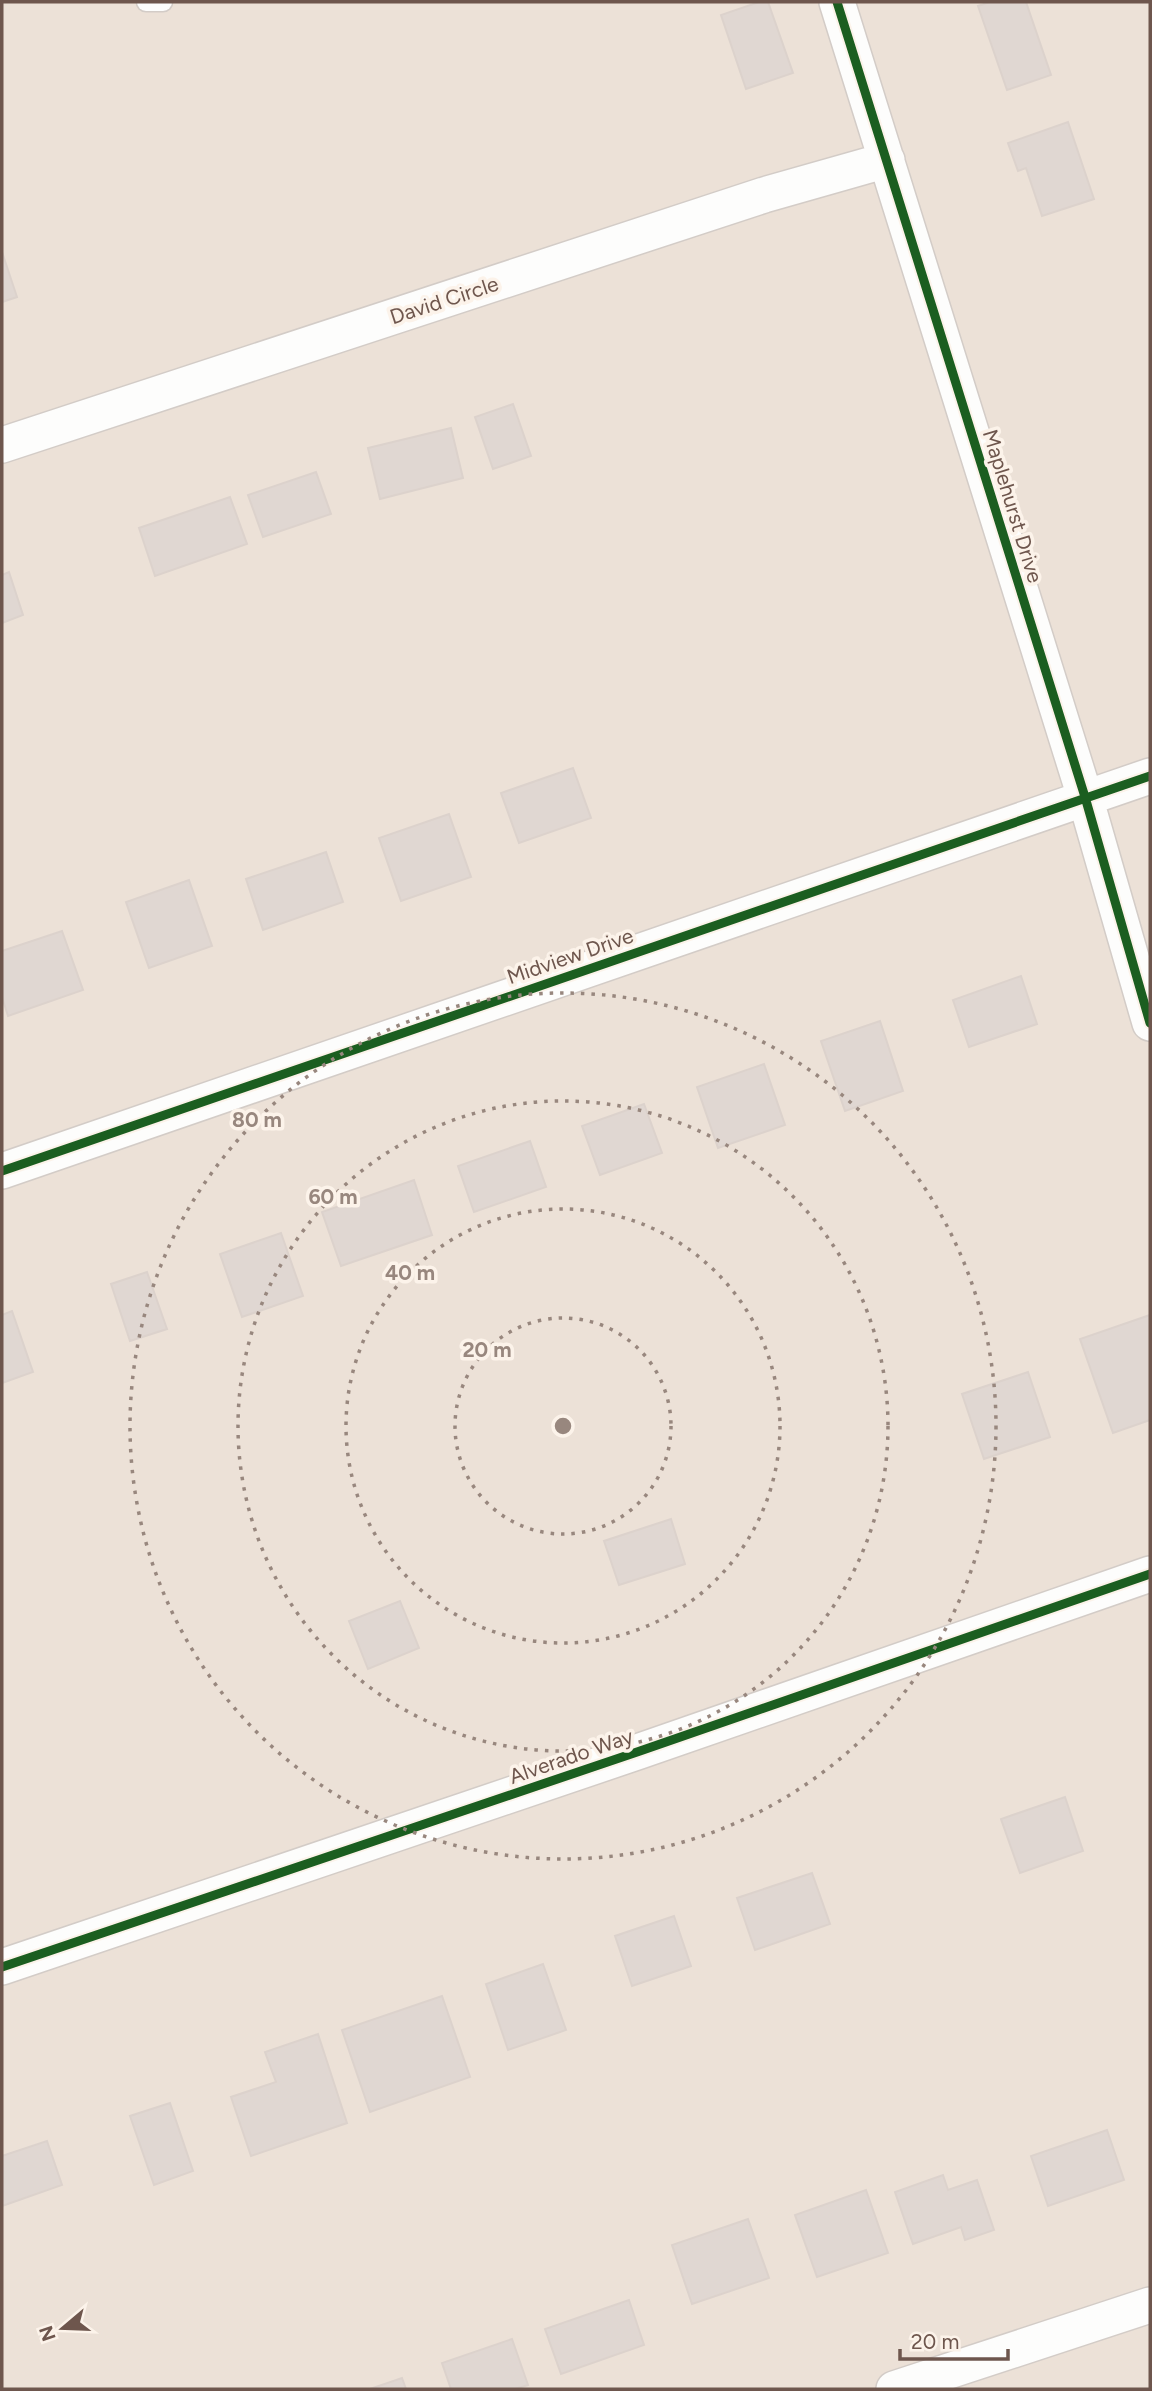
<svg xmlns="http://www.w3.org/2000/svg" width="1152" height="2391" viewBox="0 0 1152 2391" font-family="Figtree,sans-serif">
  <style>
    .residential { fill: #ece1d7 }
    .building { fill: #e0d7d2; stroke: #dcd2cc; stroke-width: 2 }
    .lines { fill: none; stroke-linecap: round; stroke-linejoin: round }
    .lane-casing { stroke: #d3ccc7; stroke-width: 21 }
    .street-casing { stroke: #d3ccc7; stroke-width: 38 }
    .lane { stroke: #fdfdfc; stroke-width: 18 }
    .street { stroke: #fdfdfc; stroke-width: 35 }
    .cycleway-casing { stroke: #fcf3ea; stroke-width: 13 }
    .cycleway { stroke: #1b5e20; stroke-width: 9 }
    .ring { fill: none; stroke: #98877e; stroke-width: 3.5; stroke-dasharray: 3.5 7 }
    .labels { text-anchor: middle; dominant-baseline: central; stroke-width: 7; stroke-linejoin: round; paint-order: stroke }
    .street-label { font-size: 21px; fill: #6e564d; stroke: #fcf3ea }
    .centre { fill: #98877e; stroke: #fcf3ea; stroke-width: 3.5 }
    .ring-label { font-size: 21px; text-anchor: middle; font-weight: bold; fill: #98877e; stroke: #fcf3ea; stroke-width: 7; stroke-linejoin: round; paint-order: stroke }
  </style>
  <rect width="100%" height="100%" fill="#f4efe9"/>
  <!-- residential -->
  <path class="residential" d="M 2,2 L 1150,2 L 1150,2389 L 2,2389 Z"/>
  <!-- building -->
  <path class="building" d="M 759,2 L 768,2 L 793,73 L 746,89 L 721,15 Z
    M 990,2 L 1026,2 L 1051,75 L 1007,90 L 978,6 Z
    M 1068,122 L 1094,199 L 1042,216 L 1026,168 L 1018,171 L 1008,143 Z
    M 2,252 L 17,297 L 2,302 Z
    M 513,404 L 531,456 L 493,469 L 475,417 Z
    M 451,428 L 463,478 L 380,499 L 368,448 Z
    M 316,472 L 331,514 L 263,537 L 248,495 Z
    M 230,497 L 247,544 L 155,576 L 139,528 Z
    M 9,572 L 23,615 L 2,623 L 2,575 Z
    M 573,768 L 591,818 L 519,843 L 501,793 Z
    M 449,814 L 471,877 L 401,901 L 379,838 Z
    M 326,852 L 343,902 L 263,930 L 246,879 Z
    M 189,880 L 212,946 L 149,968 L 126,902 Z
    M 62,931 L 83,990 L 8,1016 L 2,997 L 2,951 Z
    M 1021,976 L 1037,1024 L 969,1047 L 953,1000 Z
    M 880,1021 L 903,1091 L 845,1111 L 821,1041 Z
    M 764,1064 L 785,1125 L 718,1148 L 697,1087 Z
    M 644,1104 L 662,1153 L 600,1175 L 582,1126 Z
    M 530,1141 L 546,1187 L 474,1212 L 458,1166 Z
    M 414,1180 L 432,1235 L 341,1266 L 322,1212 Z
    M 281,1233 L 303,1296 L 242,1317 L 220,1254 Z
    M 147,1272 L 167,1329 L 130,1341 L 111,1284 Z
    M 12,1311 L 33,1372 L 2,1383 L 2,1315 Z
    M 1150,1315 L 1150,1420 L 1113,1433 L 1080,1339 Z
    M 1028,1372 L 1050,1437 L 984,1459 L 962,1394 Z
    M 671,1519 L 685,1564 L 619,1585 L 604,1541 Z
    M 400,1601 L 419,1648 L 368,1669 L 349,1621 Z
    M 1065,1797 L 1083,1851 L 1020,1873 L 1001,1819 Z
    M 812,1873 L 830,1924 L 755,1950 L 737,1898 Z
    M 674,1916 L 691,1966 L 632,1986 L 615,1936 Z
    M 543,1964 L 566,2030 L 508,2050 L 486,1984 Z
    M 442,1996 L 470,2077 L 370,2112 L 342,2030 Z
    M 318,2034 L 347,2123 L 251,2156 L 231,2097 L 276,2082 L 265,2052 Z
    M 170,2103 L 193,2171 L 154,2185 L 130,2116 Z
    M 1107,2130 L 1124,2180 L 1048,2206 L 1031,2156 Z
    M 47,2141 L 62,2185 L 2,2206 L 2,2156 Z
    M 943,2175 L 948,2190 L 977,2180 L 994,2230 L 965,2240 L 961,2227 L 913,2244 L 895,2192 Z
    M 866,2190 L 888,2253 L 817,2277 L 795,2215 Z
    M 748,2219 L 769,2278 L 692,2304 L 672,2245 Z
    M 629,2300 L 644,2345 L 561,2374 L 545,2329 Z
    M 512,2339 L 528,2385 L 515,2389 L 451,2389 L 442,2363 Z
    M 402,2378 L 406,2389 L 370,2389 Z"/>
  <g class="lines">
    <defs>
      <path id="lane" d="M 146,2 L 163,2"/>
      <path id="street" d="M 837,2 L 1085,797 L 1150,1023
        M 2,445 L 764,195 L 887,160
        M 2,1171 L 1150,776
        M 2,1967 L 640,1751 L 1150,1574
        M 894,2389 L 1150,2305"/>
    </defs>
    <!-- lane casing -->
    <use href="#lane" class="lane-casing"/>
    <!-- street casing -->
    <use href="#street" class="street-casing"/>
    <!-- lane -->
    <use href="#lane" class="lane"/>
    <!-- street -->
    <use href="#street" class="street"/>
    <defs>
      <path id="cycleway" d="M 837,2 L 1085,797 L 1150,1023
        M 2,1171 L 1150,776
        M 2,1967 L 640,1751 L 1150,1574"/>
    </defs>
    <!-- cycleway casing -->
    <use href="#cycleway" class="cycleway-casing"/>
    <!-- cycleway -->
    <use href="#cycleway" class="cycleway"/>
  </g>
  <!-- distance rings -->
  <g class="ring">
    <circle cx="563" cy="1426" r="108"/>
    <circle cx="563" cy="1426" r="217"/>
    <circle cx="563" cy="1426" r="325"/>
    <circle cx="563" cy="1426" r="433"/>
  </g>
  <g class="labels">
    <!-- street labels -->
    <g class="street-label">
      <text transform="translate(444 300) rotate(-18)">David Circle</text>
      <text transform="translate(1013 506) rotate(73)">Maplehurst Drive</text>
      <text transform="translate(570 956) rotate(-19)">Midview Drive</text>
      <text transform="translate(571 1756) rotate(-19)">Alverado Way</text>
    </g>
  </g>
  <circle cx="563" cy="1426" r="10" class="centre"/>
  <g class="ring-label">
    <text x="257" y="1127">80 m</text>
    <text x="333" y="1204">60 m</text>
    <text x="410" y="1280">40 m</text>
    <text x="487" y="1357">20 m</text>
  </g>
  <!-- border -->
  <rect width="1152" height="2391" fill="none" stroke="#6e564d" stroke-width="7"/>
  <!-- north arrow -->
  <g transform="translate(63 2328) rotate(251)" stroke="#fcf3ea" stroke-width="5" paint-order="stroke">
  <path d="M0-5L12 26L0 18L-12 26Z" fill="#6e564d"/>
  <text y="-10" font-size="19" font-weight="bold" text-anchor="middle" fill="#6e564d">N</text>
  </g>
  <!-- scale -->
  <path d="M900 2349v10h108v-10" fill="none" stroke="#6e564d" stroke-width="3.5"/>
  <text x="911" y="2349" font-size="21" fill="#6e564d" stroke="#fcf3ea" stroke-width="5" paint-order="stroke">20 m</text>
</svg>
